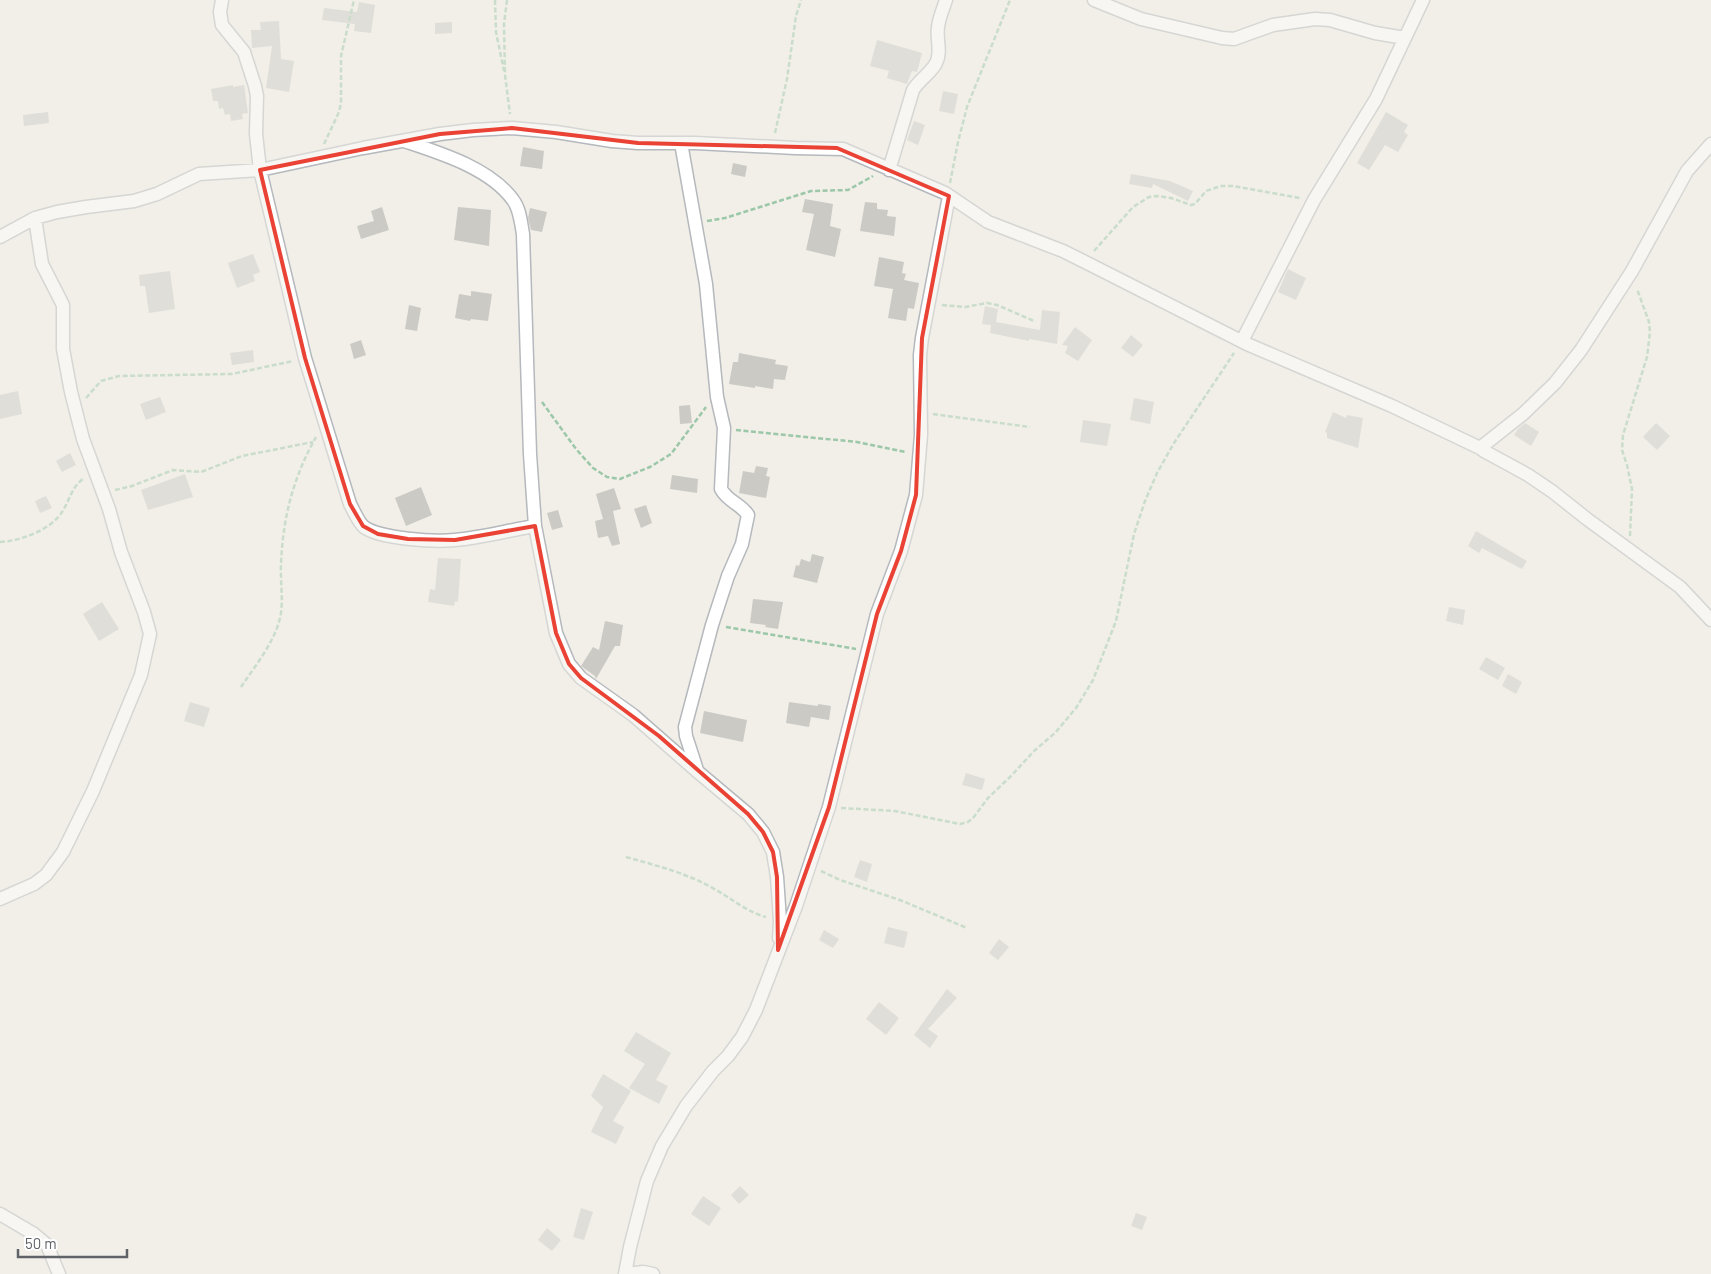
<svg xmlns="http://www.w3.org/2000/svg" width="1711" height="1274" viewBox="0 0 1711 1274" font-family="Barlow,sans-serif">
  <style>
    .building { fill: #cccac5 }
    .lines { fill: none; stroke-linecap: round; stroke-linejoin: round }
    .minor-casing { stroke: #b5b8bc; stroke-width: 15 }
    .path { stroke: #9cc7a9; stroke-width: 2.5; stroke-dasharray: 5 2.5; stroke-linecap: butt }
    .minor { stroke: #fff; stroke-width: 12 }
    .marked { fill: none; stroke: #ea4335; stroke-width: 4; stroke-linejoin: round }
  </style>
  <rect width="100%" height="100%" fill="#f1efe8"/>
  <!-- building -->
  <path class="building" d="M 359,2 L 375,5 L 371,33 L 354,31 L 355,24 L 322,20 L 324,8 L 357,12 Z
    M 279,21 L 281,59 L 294,61 L 289,92 L 266,88 L 272,46 L 252,48 L 251,30 L 261,30 L 260,22 Z
    M 452,22 L 452,33 L 435,34 L 435,23 Z
    M 877,40 L 922,53 L 917,72 L 912,71 L 907,84 L 887,78 L 889,71 L 870,66 Z
    M 233,85 L 233,87 L 244,85 L 248,113 L 242,114 L 243,119 L 231,121 L 230,114 L 225,115 L 223,108 L 219,109 L 218,101 L 213,101 L 211,89 Z
    M 943,91 L 958,94 L 954,114 L 939,111 Z
    M 48,112 L 49,123 L 24,126 L 23,115 Z
    M 1386,112 L 1408,125 L 1404,132 L 1408,135 L 1398,152 L 1385,145 L 1369,170 L 1357,163 Z
    M 914,121 L 925,125 L 918,145 L 907,140 Z
    M 523,147 L 544,151 L 542,169 L 520,166 Z
    M 733,163 L 747,166 L 745,177 L 731,174 Z
    M 1131,174 L 1170,181 L 1193,191 L 1188,201 L 1153,184 L 1152,188 L 1129,184 Z
    M 805,199 L 833,204 L 830,226 L 841,229 L 835,257 L 806,250 L 814,214 L 802,212 Z
    M 865,202 L 877,203 L 877,209 L 888,210 L 887,216 L 896,217 L 894,236 L 860,231 Z
    M 382,207 L 389,230 L 361,239 L 357,226 L 374,221 L 371,211 Z
    M 458,207 L 491,210 L 489,246 L 454,240 Z
    M 530,208 L 547,212 L 542,232 L 531,230 L 528,218 Z
    M 253,254 L 260,272 L 253,275 L 255,281 L 237,288 L 228,263 Z
    M 879,257 L 904,262 L 902,273 L 906,274 L 904,280 L 919,283 L 914,309 L 908,308 L 906,321 L 888,318 L 893,289 L 874,286 Z
    M 1288,269 L 1306,278 L 1296,300 L 1278,292 Z
    M 170,271 L 175,309 L 149,313 L 145,286 L 140,286 L 139,275 Z
    M 471,291 L 492,294 L 488,321 L 471,319 L 470,321 L 455,318 L 459,294 L 471,296 Z
    M 409,305 L 421,308 L 417,331 L 405,329 Z
    M 985,306 L 998,309 L 996,322 L 1040,330 L 1042,310 L 1060,312 L 1057,344 L 1029,339 L 1029,341 L 990,333 L 991,325 L 982,324 Z
    M 1075,327 L 1092,340 L 1078,361 L 1065,353 L 1068,346 L 1062,345 Z
    M 1131,335 L 1143,345 L 1133,357 L 1121,348 Z
    M 361,340 L 366,355 L 354,359 L 350,344 Z
    M 253,350 L 254,362 L 232,365 L 230,353 Z
    M 739,353 L 776,360 L 775,364 L 788,366 L 785,380 L 774,379 L 773,389 L 755,386 L 755,388 L 729,384 L 733,362 L 738,362 Z
    M 18,391 L 22,414 L 0,419 L 0,395 Z
    M 160,397 L 166,412 L 146,420 L 140,404 Z
    M 1134,398 L 1154,402 L 1150,424 L 1130,420 Z
    M 690,405 L 692,423 L 680,424 L 679,406 Z
    M 1333,412 L 1346,418 L 1347,415 L 1363,418 L 1358,448 L 1327,438 L 1327,433 L 1325,432 Z
    M 1083,420 L 1111,424 L 1107,446 L 1080,442 Z
    M 1525,423 L 1539,432 L 1531,446 L 1514,435 L 1518,429 Z
    M 1656,423 L 1670,436 L 1657,450 L 1643,437 Z
    M 70,453 L 76,465 L 62,472 L 56,461 Z
    M 756,466 L 768,468 L 766,476 L 770,477 L 766,498 L 739,493 L 743,471 L 754,473 Z
    M 185,474 L 193,497 L 148,510 L 141,490 Z
    M 672,475 L 698,479 L 697,493 L 670,489 Z
    M 421,487 L 432,515 L 406,526 L 395,498 Z
    M 614,488 L 621,509 L 613,511 L 620,544 L 612,546 L 608,536 L 598,538 L 595,521 L 603,519 L 596,494 Z
    M 46,496 L 52,508 L 40,513 L 35,501 Z
    M 646,505 L 652,523 L 641,528 L 634,509 Z
    M 558,510 L 563,527 L 552,530 L 547,513 Z
    M 1476,531 L 1527,561 L 1522,569 L 1482,548 L 1479,553 L 1468,546 Z
    M 812,554 L 824,557 L 817,583 L 793,577 L 796,565 L 799,566 L 801,559 L 810,562 Z
    M 438,558 L 461,559 L 458,602 L 455,601 L 454,606 L 428,602 L 430,589 L 435,590 Z
    M 753,599 L 783,602 L 778,629 L 765,627 L 766,625 L 750,623 Z
    M 102,602 L 119,629 L 99,641 L 83,614 Z
    M 1449,607 L 1465,610 L 1463,625 L 1446,621 Z
    M 605,621 L 623,625 L 620,646 L 615,646 L 596,679 L 595,676 L 581,666 L 593,647 L 599,650 Z
    M 1486,657 L 1505,668 L 1498,680 L 1479,669 Z
    M 1508,674 L 1522,682 L 1516,694 L 1502,686 Z
    M 190,702 L 210,708 L 204,727 L 184,721 Z
    M 789,702 L 818,706 L 818,704 L 831,706 L 829,720 L 811,717 L 809,727 L 786,723 Z
    M 704,711 L 747,720 L 743,742 L 700,733 Z
    M 966,773 L 985,779 L 982,790 L 962,785 Z
    M 860,860 L 872,864 L 867,882 L 854,877 Z
    M 888,927 L 908,932 L 904,948 L 884,943 Z
    M 824,930 L 839,939 L 833,948 L 819,940 Z
    M 999,939 L 1009,947 L 998,960 L 989,953 Z
    M 947,989 L 957,998 L 928,1029 L 938,1036 L 930,1048 L 914,1035 Z
    M 879,1002 L 899,1018 L 886,1035 L 866,1019 Z
    M 636,1032 L 671,1053 L 656,1080 L 668,1086 L 659,1104 L 629,1088 L 645,1064 L 624,1051 Z
    M 603,1074 L 631,1091 L 613,1121 L 624,1127 L 616,1144 L 591,1132 L 603,1107 L 591,1096 Z
    M 740,1186 L 749,1195 L 739,1204 L 731,1195 Z
    M 703,1196 L 721,1208 L 709,1226 L 691,1214 Z
    M 581,1208 L 593,1212 L 584,1240 L 573,1237 Z
    M 1136,1213 L 1147,1217 L 1142,1230 L 1131,1226 Z
    M 547,1228 L 561,1240 L 552,1251 L 538,1240 Z"/>
  <g class="lines">
    <defs>
      <path id="minor" d="M 222,0 L 220,12 L 222,25 L 244,52 L 255,86 L 257,96 L 256,134 L 260,170 L 305,358 L 350,504 C 354,511 358,522 364,527 C 381,539 434,542 455,540 C 480,538 510,530 535,526
        M 1094,0 L 1141,19 L 1222,38 L 1234,39 L 1273,25 L 1315,19 L 1330,20 L 1375,33 L 1405,38
        M 404,141 C 440,153 490,168 513,200 C 520,209 521,223 523,234 L 530,454 L 535,526 L 556,633 L 569,664 L 581,678 L 633,715 L 698,772 L 748,814 L 763,832 L 773,852 L 777,877 L 780,921 L 779,938
        M 681,143 L 706,284 L 717,397 L 724,428 L 721,489 C 728,502 740,503 748,515 L 742,544 L 728,576 L 712,625 L 685,727 L 686,736 L 697,770
        M 889,170 L 913,90 C 919,80 932,72 936,63 C 942,52 936,39 938,27 C 939,18 943,9 946,0
        M 0,237 L 35,218 L 57,212 L 86,207 L 134,201 L 157,194 L 199,174 L 260,170 L 363,148 L 440,134 L 473,130 L 512,128 L 556,132 L 612,141 L 638,143 L 695,143 L 795,148 L 843,149 L 945,193 L 988,222 L 1063,251 L 1089,264 L 1247,344 L 1392,406 L 1480,448 L 1484,451 L 1528,475 L 1553,492 L 1587,519 L 1680,587 L 1711,620
        M 1242,341 L 1314,200 L 1376,99 L 1423,0
        M 1480,448 L 1523,414 L 1555,383 L 1581,350 L 1632,271 L 1687,171 L 1711,144
        M 0,899 L 34,884 L 46,875 L 63,852 L 93,791 L 141,675 L 150,634 L 144,612 L 121,552 L 109,509 L 83,439 L 71,392 L 63,349 L 63,305 L 42,264 L 35,218
        M 0,1214 L 34,1234 L 47,1245 L 59,1274
        M 625,1274 L 630,1247 L 647,1181 L 662,1146 L 686,1106 L 713,1071 L 728,1056 L 742,1037 L 756,1010 L 796,906 L 829,807 L 877,614 L 901,551 L 916,495 L 921,435 L 920,355 L 922,338 L 949,196
        M 628,1274 L 643,1272 L 653,1274"/>
    </defs>
    <!-- minor casing -->
    <use href="#minor" class="minor-casing"/>
    <!-- path -->
    <path class="path" d="M 495,0 L 496,32 L 504,71
      M 507,0 L 504,24 L 505,75 L 510,114
      M 775,133 L 787,79 L 796,16 L 801,0
      M 324,144 L 339,112 L 341,103 L 341,56 L 354,0
      M 950,183 L 958,142 L 967,107 L 1010,0
      M 707,221 L 725,218 L 811,191 L 848,190 L 873,176
      M 1094,251 L 1133,207 L 1149,197 L 1157,196 L 1171,198 L 1191,205 L 1195,204 L 1206,191 L 1221,186 L 1233,186 L 1300,198
      M 942,305 L 965,307 L 987,303 L 997,305 L 1034,321
      M 86,398 L 101,381 L 119,376 L 232,374 L 293,361
      M 542,402 L 576,449 L 593,468 L 607,477 L 620,479 L 650,467 L 671,454 L 706,407
      M 933,414 L 1030,427
      M 736,430 L 857,442 L 906,452
      M 115,490 L 132,486 L 173,470 L 201,472 L 242,456 L 313,442
      M 1630,536 L 1632,489 L 1627,465 L 1622,450 L 1623,435 L 1647,357 L 1650,332 L 1649,322 L 1637,289
      M 0,542 C 20,541 51,530 62,512 C 70,500 71,488 83,479
      M 726,627 L 856,649
      M 241,687 C 255,666 274,643 280,618 C 284,601 280,582 281,564 C 283,517 293,478 316,437
      M 841,808 L 895,811 L 960,824 L 968,822 L 973,818 L 988,798 L 1011,776 L 1035,750 L 1055,733 L 1076,708 L 1093,680 L 1116,621 L 1134,534 L 1145,501 L 1157,473 L 1174,443 L 1234,353
      M 626,857 C 654,865 683,872 709,886 C 729,896 744,911 766,917
      M 821,871 L 840,880 L 900,900 L 967,928"/>
    <!-- minor -->
    <use href="#minor" class="minor"/>
  </g>
  <!-- marked area -->
  <path d="M0 0H1711V1274H0ZM 512,128 L 638,143 L 837,148 L 949,196 L 922,338 L 916,495 L 901,551 L 877,614 L 829,807 L 778,950 L 777,877 L 773,852 L 763,832 L 748,814 L 659,736 L 581,678 L 569,664 L 556,633 L 535,526 L 455,540 L 408,539 L 378,534 L 363,526 L 350,504 L 305,358 L 260,170 L 440,134 Z" fill="#f1efe8" fill-opacity=".55" fill-rule="evenodd"/>
  <path class="marked" d="M 512,128 L 638,143 L 837,148 L 949,196 L 922,338 L 916,495 L 901,551 L 877,614 L 829,807 L 778,950 L 777,877 L 773,852 L 763,832 L 748,814 L 659,736 L 581,678 L 569,664 L 556,633 L 535,526 L 455,540 L 408,539 L 378,534 L 363,526 L 350,504 L 305,358 L 260,170 L 440,134 Z"/>
  <!-- scale -->
  <path d="M18 1249v8h109v-8" fill="none" stroke="#5f6368" stroke-width="2.5"/>
  <text x="25" y="1249" font-size="15" fill="#5f6368" stroke="#ffffff" stroke-width="4" paint-order="stroke">50 m</text>
</svg>
